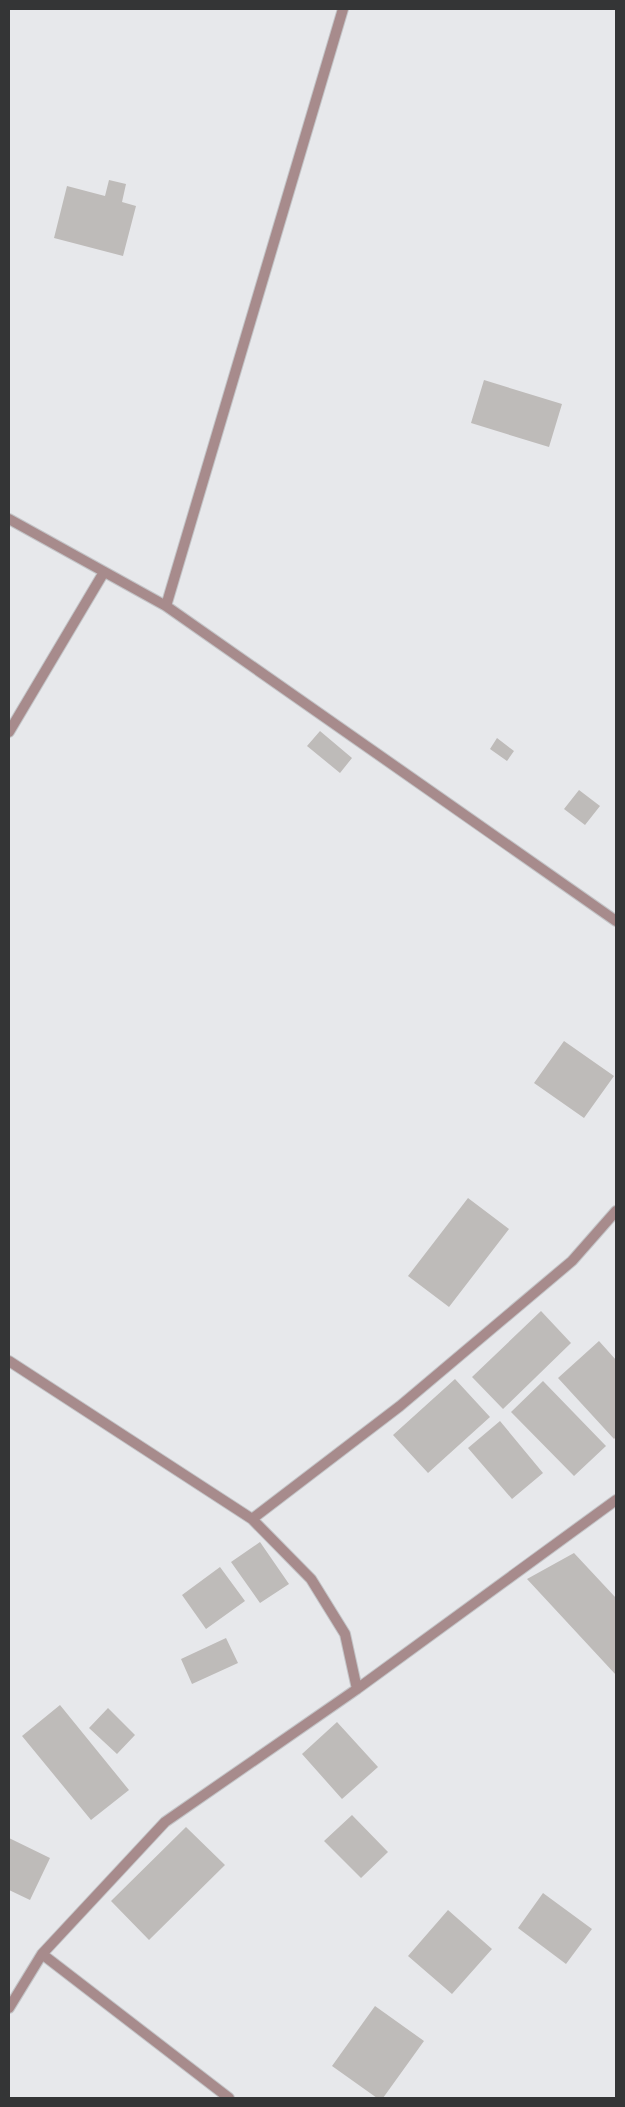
<svg xmlns="http://www.w3.org/2000/svg" width="625" height="2107" viewBox="0 0 625 2107" font-family="'DejaVu Sans',sans-serif">
  <style>
    .building { fill: #bebbb9 }
    .lines { fill: none; stroke-linecap: round; stroke-linejoin: round }
    .street-casing { stroke: #c3c4c7; stroke-width: 12 }
    .street { stroke: #a78b8c; stroke-width: 10 }
  </style>
  <rect width="100%" height="100%" fill="#e7e8eb"/>
  <!-- building -->
  <path class="building" d="M 109,180 L 126,184 L 122,202 L 136,206 L 123,256 L 54,238 L 67,186 L 105,196 Z
    M 484,380 L 562,404 L 549,447 L 471,423 Z
    M 320,731 L 352,758 L 340,773 L 307,746 Z
    M 497,738 L 514,751 L 507,761 L 490,749 Z
    M 579,790 L 600,806 L 585,825 L 564,809 Z
    M 564,1041 L 614,1076 L 584,1118 L 534,1083 Z
    M 468,1198 L 509,1229 L 449,1307 L 408,1276 Z
    M 541,1311 L 571,1343 L 503,1409 L 472,1377 Z
    M 599,1341 L 616,1360 L 616,1437 L 614,1439 L 558,1378 Z
    M 455,1379 L 490,1417 L 428,1473 L 393,1435 Z
    M 543,1381 L 606,1446 L 574,1476 L 511,1412 Z
    M 500,1421 L 543,1473 L 512,1499 L 468,1448 Z
    M 260,1542 L 289,1584 L 260,1603 L 231,1562 Z
    M 574,1553 L 616,1598 L 616,1675 L 527,1579 Z
    M 220,1567 L 245,1601 L 206,1629 L 182,1595 Z
    M 226,1638 L 238,1663 L 192,1684 L 181,1659 Z
    M 60,1705 L 129,1790 L 91,1820 L 22,1736 Z
    M 108,1708 L 135,1735 L 117,1754 L 89,1728 Z
    M 337,1722 L 378,1767 L 342,1799 L 302,1754 Z
    M 352,1815 L 388,1852 L 361,1878 L 324,1841 Z
    M 186,1827 L 225,1865 L 149,1940 L 111,1901 Z
    M 9,1838 L 50,1858 L 30,1900 L 9,1890 Z
    M 543,1893 L 592,1929 L 566,1964 L 518,1928 Z
    M 448,1910 L 492,1949 L 452,1994 L 408,1956 Z
    M 375,2006 L 424,2041 L 383,2098 L 377,2098 L 332,2066 Z"/>
  <g class="lines">
    <defs>
      <path id="street" d="M 9,519 L 166,606 L 616,921
        M 166,606 L 343,9
        M 9,732 L 104,572
        M 9,1361 L 252,1519 L 311,1579 L 345,1634 L 357,1689
        M 252,1519 L 400,1406 L 572,1261 L 616,1211
        M 42,1954 L 229,2098
        M 9,2008 L 42,1954 L 165,1822 L 357,1689 L 616,1500"/>
    </defs>
    <!-- street casing -->
    <use href="#street" class="street-casing"/>
    <!-- street -->
    <use href="#street" class="street"/>
  </g>
  <!-- border -->
  <rect width="625" height="2107" fill="none" stroke="#343536" stroke-width="20"/>
</svg>
